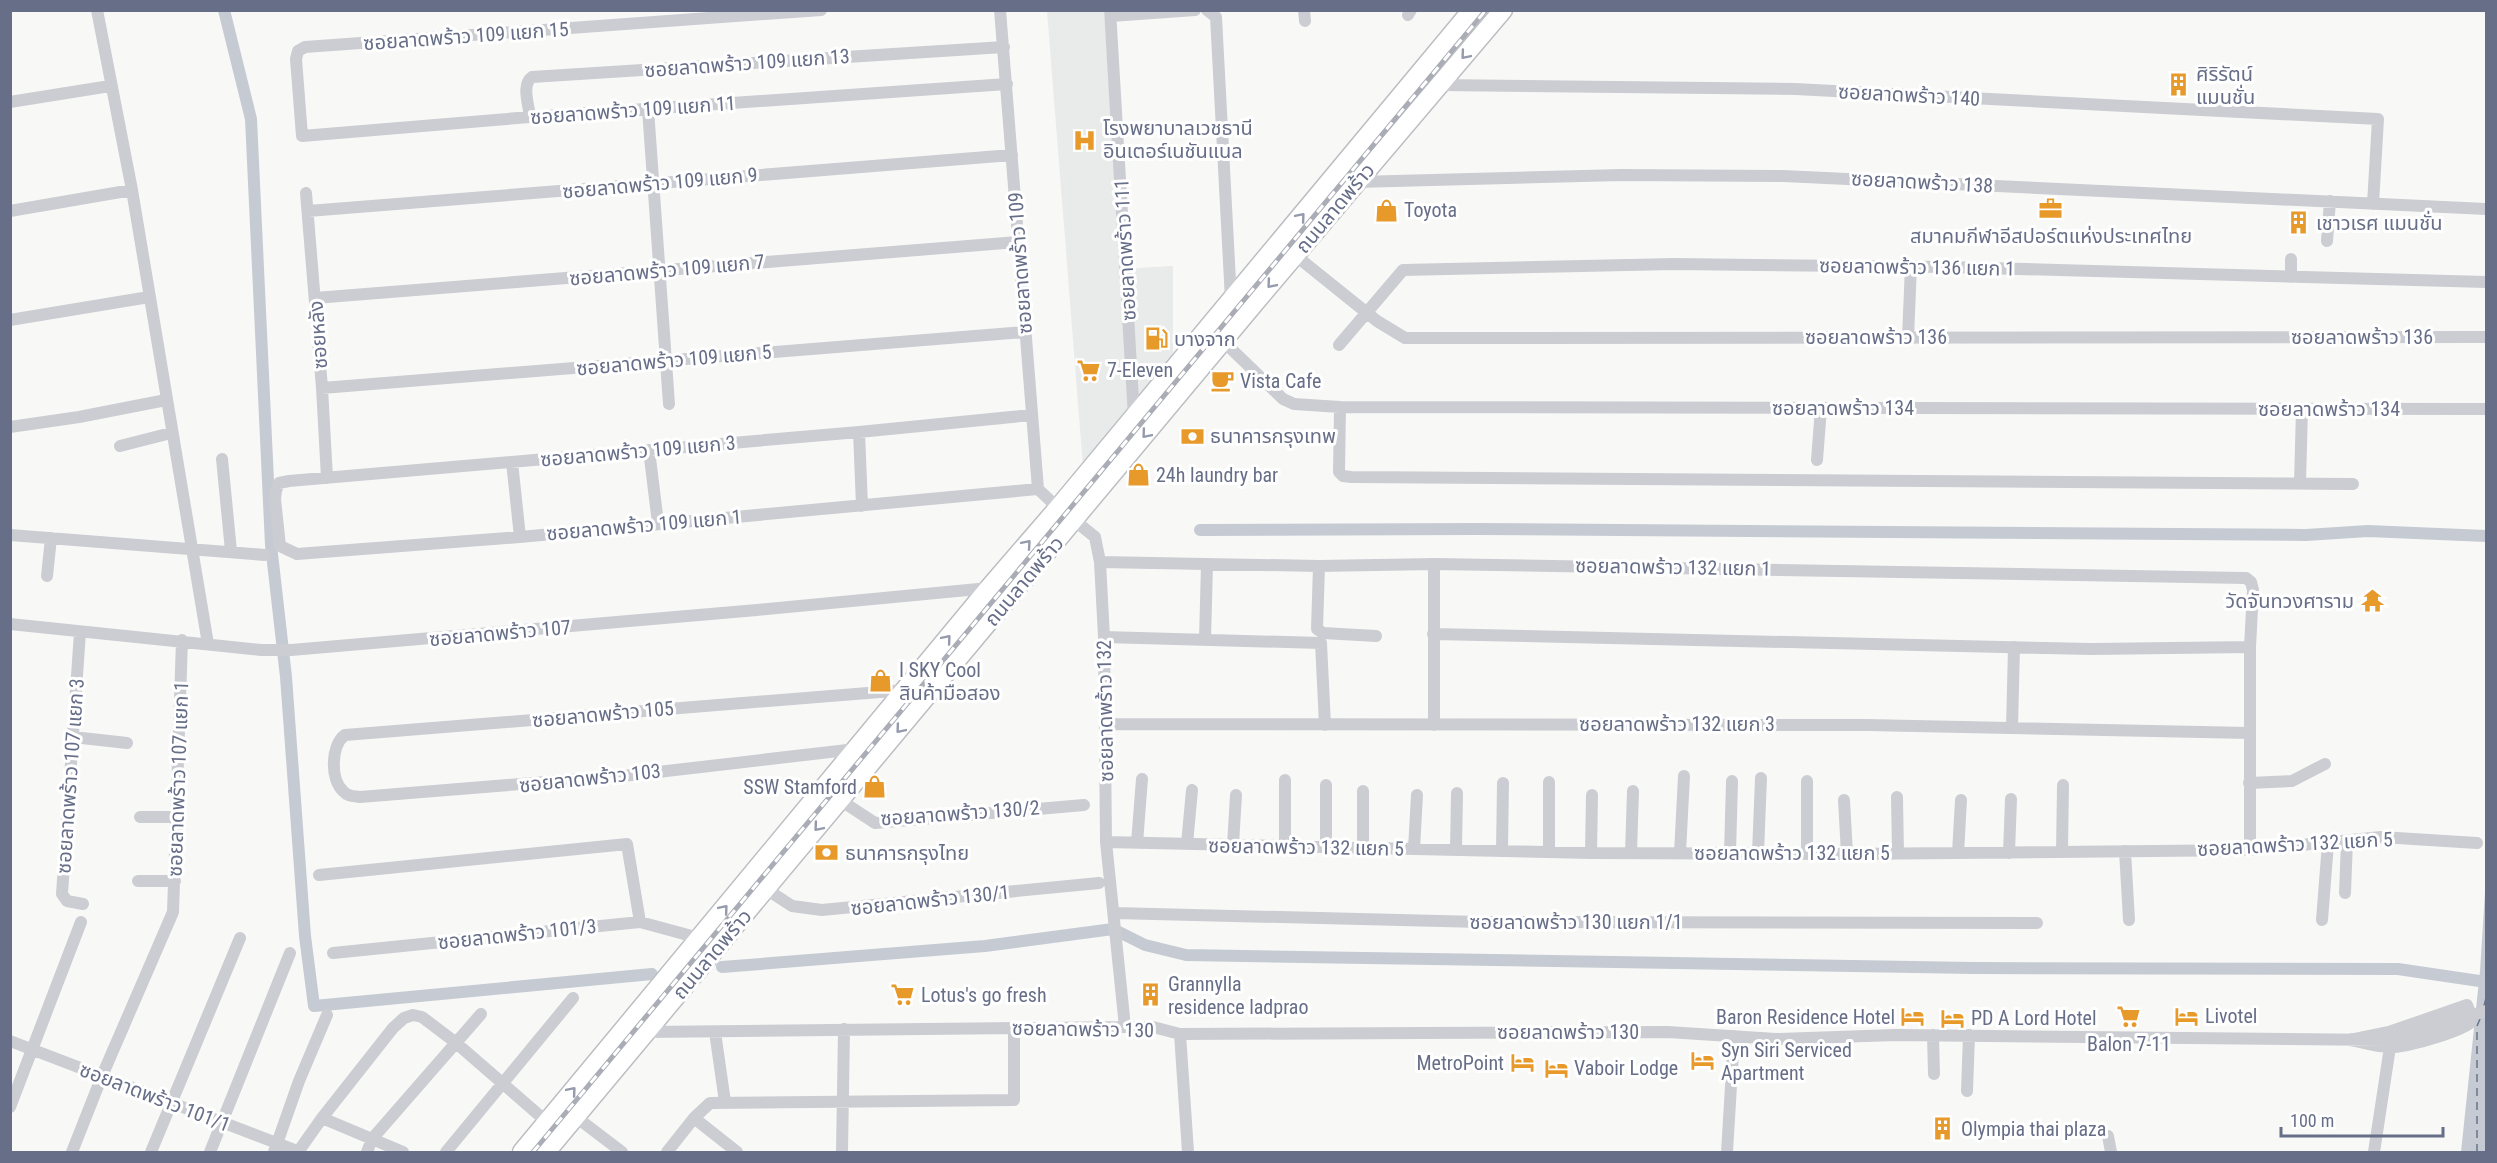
<svg xmlns="http://www.w3.org/2000/svg" width="2497" height="1163" viewBox="0 0 2497 1163" font-family="'Roboto Condensed','Noto Sans Thai',sans-serif">
  <style>
    .built { fill: #e9eaea }
    .water { fill: #c6cbd3 }
    .lines { fill: none; stroke-linecap: round; stroke-linejoin: round }
    .canal { stroke: #c6cbd3; stroke-width: 12 }
    .ferry { stroke: #69758b; stroke-width: 1.5; stroke-dasharray: 8 6; stroke-linecap: butt }
    .primary-casing { stroke: #bcbec3; stroke-width: 21 }
    .minor { stroke: #cccdd2; stroke-width: 12 }
    .primary { stroke: #fff; stroke-width: 18 }
    .rail-casing { stroke: #abadb6; stroke-width: 5 }
    .rail { stroke: #fff; stroke-width: 3; stroke-dasharray: 9; stroke-linecap: butt }
    .minor-bridge { stroke: #cccdd2; stroke-width: 12 }
    .oneway { stroke: #959aac }
    .labels { text-anchor: middle; dominant-baseline: central; stroke-width: 6; stroke-linejoin: round; paint-order: stroke }
    .street-label { font-size: 20px; fill: #676e88; stroke: #fff }
    .poi-label { font-size: 20px; fill: #676e88; stroke: #fff; text-anchor: start }
  </style>
  <rect width="100%" height="100%" fill="#f8f9f7"/>
  <!-- built -->
  <path class="built" d="M 1047,11 L 1104,11 L 1121,269 L 1173,266 L 1173,356 L 1083,467 Z"/>
  <!-- water -->
  <path class="water" d="M 2486,876 L 2486,1152 L 2461,1152 L 2480,971 Z"/>
  <g class="lines">
    <!-- canal -->
    <path class="canal" d="M 224,10 L 251,119 L 271,545 L 286,677 L 305,936 L 314,1006 L 652,974
      M 1200,530 L 1475,529 L 2306,535 L 2368,531 L 2486,536
      M 722,967 L 985,946 L 1113,929 L 1145,945 L 1186,955 L 1974,968 L 2398,969 L 2486,982"/>
    <!-- ferry -->
    <path class="ferry" d="M 2484,1006 L 2486,998
      M 2477,1152 L 2477,1026 L 2480,1019"/>
    <defs>
      <path id="primary" d="M 522,1152 L 989,588 L 1058,508 L 1472,10
        M 546,1152 L 1258,299 L 1503,10"/>
    </defs>
    <!-- primary casing -->
    <use href="#primary" class="primary-casing"/>
    <!-- minor -->
    <path class="minor" d="M 97,10 L 132,190 L 208,644
      M 821,10 L 305,47 L 298,51 L 296,59 L 302,136 L 530,117 L 1007,84
      M 1000,10 L 1038,489 L 1058,508
      M 1110,10 L 1134,417
      M 1207,10 L 1216,17 L 1231,300
      M 1304,10 L 1305,21
      M 1408,15 L 1411,10
      M 1111,16 L 1195,10
      M 1439,85 L 1795,89 L 2378,119 L 2373,204
      M 10,102 L 110,86
      M 648,109 L 669,404
      M 530,117 C 529,105 521,85 532,77 L 1004,47
      M 1357,182 L 1621,175 L 1783,176 L 2486,209
      M 306,193 L 322,388 L 327,478
      M 10,211 L 132,190
      M 308,211 L 1012,155
      M 2327,241 L 2330,201
      M 1295,255 L 1377,321 L 1405,338 L 2486,337
      M 2291,277 L 2291,259
      M 315,298 L 1018,242
      M 10,320 L 149,297
      M 1908,337 L 1911,266
      M 1223,341 L 1283,399 L 1294,404 L 1340,407 L 2486,409
      M 1339,345 L 1403,270 L 1674,264 L 1949,267 L 2486,282
      M 322,388 L 1025,332
      M 1340,407 L 1339,472 L 1343,476 L 1351,477 L 2353,484
      M 1032,415 L 859,432 L 289,481 L 279,483 L 276,491 L 275,499 L 280,546 L 297,554 L 520,537 L 1038,489
      M 10,427 L 79,417 L 166,400
      M 859,432 L 862,506
      M 120,446 L 171,433
      M 649,450 L 658,523
      M 222,459 L 231,551
      M 1817,460 L 1821,408
      M 512,462 L 520,537
      M 2300,483 L 2302,409
      M 1074,520 L 1095,537 L 1100,562 L 1104,637 L 1106,842 L 1125,1027
      M 10,535 L 265,555
      M 1100,562 L 1319,566 L 1434,564 L 2246,578 L 2251,582 L 2253,590 L 2250,647 L 2250,850
      M 1319,566 L 1317,629 L 1323,633 L 1376,636
      M 47,576 L 51,538
      M 10,624 L 261,650 L 291,650 L 757,610 L 989,588
      M 80,632 L 62,894 L 67,901 L 83,904
      M 1433,634 L 2092,649 L 2250,647
      M 1104,637 L 1321,643 L 1325,725
      M 1205,640 L 1207,564
      M 1105,724 L 1867,725 L 2249,733
      M 1434,725 L 1434,564
      M 2012,728 L 2014,647
      M 73,737 L 127,743
      M 856,749 L 632,775 L 360,797 C 354,796 348,797 343,791 C 330,779 331,745 345,735 L 905,690
      M 1285,780 L 1285,846
      M 2249,783 L 2292,781 L 2325,764
      M 1363,791 L 1363,848
      M 1897,797 L 1898,853
      M 840,800 L 875,823 L 1084,805
      M 1844,800 L 1847,854
      M 140,817 L 177,817
      M 1106,842 L 1591,853 L 1847,854 L 2250,850 L 2381,837 L 2477,843
      M 1137,843 L 1142,779
      M 1187,844 L 1192,790
      M 1233,845 L 1236,795
      M 1326,848 L 1326,785
      M 1414,849 L 1417,795
      M 1456,850 L 1457,793
      M 1502,851 L 1503,783
      M 2125,851 L 2129,920
      M 1549,852 L 1549,782
      M 2062,852 L 2063,785
      M 1591,853 L 1592,795
      M 1631,853 L 1633,791
      M 1680,853 L 1684,776
      M 1730,853 L 1732,781
      M 1758,853 L 1761,778
      M 1807,853 L 1807,781
      M 1958,853 L 1961,800
      M 2009,853 L 2011,799
      M 319,875 L 627,844 L 640,922
      M 138,881 L 175,881
      M 766,889 L 792,906 L 822,910 L 1099,883
      M 2345,893 L 2347,841
      M 1114,913 L 1480,922 L 2037,923
      M 2322,920 L 2328,843
      M 333,953 L 640,922 L 699,938
      M 2467,1005 L 2471,1015 L 2470,1023 C 2456,1033 2404,1048 2388,1047 C 2375,1046 2362,1042 2350,1040 L 2389,1032 Z
      M 646,1032 L 1125,1027 L 1153,1027 L 1180,1034 L 1668,1032 L 1776,1039 L 1895,1035 L 2385,1040
      M 715,1032 L 725,1102
      M 1180,1034 L 1188,1152
      M 1933,1035 L 1934,1074
      M 10,1041 L 300,1152
      M 1967,1091 L 1969,1035
      M 10,1107 L 81,922
      M 576,1117 L 622,1152
      M 322,1118 L 403,1152
      M 694,1118 L 737,1152
      M 2108,1136 L 2111,1152
      M 72,1152 L 102,1076 L 173,912 L 182,640
      M 151,1152 L 240,938
      M 210,1152 L 290,953
      M 274,1152 L 299,1081 L 327,1015
      M 298,1152 L 322,1118 L 393,1028 L 404,1018 L 413,1015 L 422,1017 L 455,1042 L 547,1122
      M 367,1152 L 372,1139 L 481,1014
      M 446,1152 L 573,998
      M 667,1152 L 694,1118 L 710,1103 L 1014,1100 L 1014,1028
      M 842,1152 L 844,1029
      M 1727,1152 L 1734,1036
      M 2374,1152 L 2390,1047"/>
    <!-- primary -->
    <use href="#primary" class="primary"/>
    <defs>
      <path id="rail" d="M 533,1152 L 1486,10"/>
    </defs>
    <!-- rail casing -->
    <use href="#rail" class="rail-casing"/>
    <!-- rail -->
    <use href="#rail" class="rail"/>
    <!-- minor-bridge -->
    <path class="minor-bridge" d="M 2385,1040 L 2486,1011"/>
  </g>
  <!-- one-way arrows -->
  <defs><path id="oneway-chevron" d="M-2-3.5L2.5 0L-2 3.5" fill="none" stroke-width="1.6" stroke-linecap="round" stroke-linejoin="round" transform="scale(1.5)"/></defs>
  <g class="oneway">
    <use href="#oneway-chevron" transform="translate(1465 55) rotate(130)"/>
    <use href="#oneway-chevron" transform="translate(1301 217) rotate(-50)"/>
    <use href="#oneway-chevron" transform="translate(1271 284) rotate(130)"/>
    <use href="#oneway-chevron" transform="translate(1146 434) rotate(130)"/>
    <use href="#oneway-chevron" transform="translate(1027 544) rotate(-49)"/>
    <use href="#oneway-chevron" transform="translate(947 639) rotate(-50)"/>
    <use href="#oneway-chevron" transform="translate(900 729) rotate(130)"/>
    <use href="#oneway-chevron" transform="translate(818 827) rotate(130)"/>
    <use href="#oneway-chevron" transform="translate(724 909) rotate(-50)"/>
    <use href="#oneway-chevron" transform="translate(572 1091) rotate(-50)"/>
  </g>
  <!-- icons -->
  <defs>
    <symbol id="building-bare" viewBox="-9 -9 18 18"><path d="M-4-6H4V6H1V3H-1V6H-4ZM-2.5-4.3h1.7v1.8h-1.7ZM.8-4.3h1.7v1.8H.8ZM-2.5-1h1.7V.8h-1.7ZM.8-1h1.7V.8H.8Z" fill="#e79a29" stroke="#fff" stroke-width="2.5" paint-order="stroke"/></symbol>
    <symbol id="hospital-bare" viewBox="-9 -9 18 18"><path d="M-5-5h3v3.5h4V-5h3V5h-3V1.5h-4V5h-3Z" fill="#e79a29" stroke="#fff" stroke-width="2.5" paint-order="stroke"/></symbol>
    <symbol id="office-bare" viewBox="-9 -9 18 18"><path d="M-6-3h4V-5.5h4V-3h4V5H-6ZM-1-4.5V-3h2v-1.5ZM-6 0V1H6V0Z" fill="#e79a29" stroke="#fff" stroke-width="2.5" paint-order="stroke"/></symbol>
    <symbol id="shop-bare" viewBox="-9 -9 18 18"><path d="M-5-2.5h2.3a2.7 3.5 0 0 1 5.4 0H5L5.5 6h-11ZM-1.5-2.5h3a1.5 2.3 0 0 0-3 0Z" fill="#e79a29" stroke="#fff" stroke-width="2.5" paint-order="stroke"/></symbol>
    <symbol id="fuel-bare" viewBox="-9 -9 18 18"><path d="M-5.5-6h7V0h2V4h1.3V-2.5L3-4.5l.8-.8L6-3V5H2.5V1h-1V6h-7ZM-4.2-4.7v3.2H.2V-4.7Z" fill="#e79a29" stroke="#fff" stroke-width="2.5" paint-order="stroke"/></symbol>
    <symbol id="supermarket-bare" viewBox="-9 -9 18 18"><path d="M-6-5.5h2.5l.6 2H6L4.5 2H-2.5L-4.4-4H-6ZM-1.5 3.2a1.3 1.3 0 1 0 .1 0ZM3 3.2a1.3 1.3 0 1 0 .1 0Z" fill="#e79a29" stroke="#fff" stroke-width="2.5" paint-order="stroke"/></symbol>
    <symbol id="cafe-bare" viewBox="-9 -9 18 18"><path d="M-5.5-4.5H6V0H3Q3 3.5 0 3.5H-2.5Q-5.5 3.5-5.5 0ZM3-3.2v2h1.7v-2ZM-6 4.5H4V6H-6Z" fill="#e79a29" stroke="#fff" stroke-width="2.5" paint-order="stroke"/></symbol>
    <symbol id="bank-bare" viewBox="-9 -9 18 18"><path d="M-6-4H6V4H-6ZM0-2.3a2.3 2.3 0 1 0 0 4.6a2.3 2.3 0 1 0 0-4.6Z" fill="#e79a29" stroke="#fff" stroke-width="2.5" paint-order="stroke"/></symbol>
    <symbol id="temple-bare" viewBox="-9 -9 18 18"><path d="M0-6L5-2H3V0L6.5 2.5H4V6H1.5V3h-3V6H-4V2.5H-6.5L-3 0V-2H-5Z" fill="#e79a29" stroke="#fff" stroke-width="2.5" paint-order="stroke"/></symbol>
    <symbol id="hotel-bare" viewBox="-9 -9 18 18"><path d="M-6-4.5h1.5V1H6V5H4.5V3h-9V5H-6ZM-4 0a1.8 1.8 0 1 1 3.6 0ZM.5 0V-2.5h3Q6-2.5 6 0Z" fill="#e79a29" stroke="#fff" stroke-width="2.5" paint-order="stroke"/></symbol>
  </defs>
  <g fill-rule="evenodd">
    <use href="#building-bare" x="2162" y="68" width="33" height="33"/>
    <use href="#hospital-bare" x="1068" y="124" width="33" height="33"/>
    <use href="#office-bare" x="2034" y="192" width="33" height="33"/>
    <use href="#shop-bare" x="1370" y="194" width="33" height="33"/>
    <use href="#building-bare" x="2282" y="206" width="33" height="33"/>
    <use href="#fuel-bare" x="1140" y="322" width="33" height="33"/>
    <use href="#supermarket-bare" x="1072" y="354" width="33" height="33"/>
    <use href="#cafe-bare" x="1206" y="364" width="33" height="33"/>
    <use href="#bank-bare" x="1176" y="420" width="33" height="33"/>
    <use href="#shop-bare" x="1122" y="458" width="33" height="33"/>
    <use href="#temple-bare" x="2356" y="584" width="33" height="33"/>
    <use href="#shop-bare" x="864" y="664" width="33" height="33"/>
    <use href="#shop-bare" x="858" y="770" width="33" height="33"/>
    <use href="#bank-bare" x="810" y="836" width="33" height="33"/>
    <use href="#supermarket-bare" x="886" y="978" width="33" height="33"/>
    <use href="#building-bare" x="1134" y="978" width="33" height="33"/>
    <use href="#hotel-bare" x="2170" y="1000" width="33" height="33"/>
    <use href="#hotel-bare" x="1896" y="1000" width="33" height="33"/>
    <use href="#supermarket-bare" x="2112" y="1000" width="33" height="33"/>
    <use href="#hotel-bare" x="1936" y="1002" width="33" height="33"/>
    <use href="#hotel-bare" x="1686" y="1044" width="33" height="33"/>
    <use href="#hotel-bare" x="1506" y="1046" width="33" height="33"/>
    <use href="#hotel-bare" x="1540" y="1052" width="33" height="33"/>
    <use href="#building-bare" x="1926" y="1112" width="33" height="33"/>
  </g>
  <g class="labels">
    <!-- street labels -->
    <g class="street-label">
      <text transform="translate(466 36) rotate(-4)">ซอยลาดพร้าว 109 แยก 15</text>
      <text transform="translate(747 63) rotate(-4)">ซอยลาดพร้าว 109 แยก 13</text>
      <text transform="translate(1909 95) rotate(3)">ซอยลาดพร้าว 140</text>
      <text transform="translate(633 110) rotate(-4)">ซอยลาดพร้าว 109 แยก 11</text>
      <text transform="translate(1922 182) rotate(3)">ซอยลาดพร้าว 138</text>
      <text transform="translate(660 183) rotate(-5)">ซอยลาดพร้าว 109 แยก 9</text>
      <text transform="translate(1335 208) rotate(-50)">ถนนลาดพร้าว</text>
      <text transform="translate(1125 250) rotate(-93)">ซอยลาดพร้าว 111</text>
      <text transform="translate(1020 263) rotate(-94)">ซอยลาดพร้าว 109</text>
      <text transform="translate(1917 267) rotate(1)">ซอยลาดพร้าว 136 แยก 1</text>
      <text transform="translate(667 270) rotate(-5)">ซอยลาดพร้าว 109 แยก 7</text>
      <text transform="translate(318 335) rotate(-94)">ซอยหลัง</text>
      <text x="1876" y="337">ซอยลาดพร้าว 136</text>
      <text x="2362" y="337">ซอยลาดพร้าว 136</text>
      <text transform="translate(674 360) rotate(-5)">ซอยลาดพร้าว 109 แยก 5</text>
      <text x="1843" y="408">ซอยลาดพร้าว 134</text>
      <text x="2329" y="409">ซอยลาดพร้าว 134</text>
      <text transform="translate(638 451) rotate(-5)">ซอยลาดพร้าว 109 แยก 3</text>
      <text transform="translate(644 525) rotate(-5)">ซอยลาดพร้าว 109 แยก 1</text>
      <text transform="translate(1673 567) rotate(1)">ซอยลาดพร้าว 132 แยก 1</text>
      <text transform="translate(1024 581) rotate(-50)">ถนนลาดพร้าว</text>
      <text transform="translate(500 633) rotate(-5)">ซอยลาดพร้าว 107</text>
      <text transform="translate(1105 711) rotate(-91)">ซอยลาดพร้าว 132</text>
      <text transform="translate(603 714) rotate(-5)">ซอยลาดพร้าว 105</text>
      <text x="1677" y="724">ซอยลาดพร้าว 132 แยก 3</text>
      <text transform="translate(70 776) rotate(-86)">ซอยลาดพร้าว 107 แยก 3</text>
      <text transform="translate(590 778) rotate(-6)">ซอยลาดพร้าว 103</text>
      <text transform="translate(178 779) rotate(-88)">ซอยลาดพร้าว 107 แยก 1</text>
      <text transform="translate(960 813) rotate(-4)">ซอยลาดพร้าว 130/2</text>
      <text transform="translate(2295 844) rotate(-3)">ซอยลาดพร้าว 132 แยก 5</text>
      <text transform="translate(1306 847) rotate(1)">ซอยลาดพร้าว 132 แยก 5</text>
      <text x="1792" y="853">ซอยลาดพร้าว 132 แยก 5</text>
      <text transform="translate(930 900) rotate(-6)">ซอยลาดพร้าว 130/1</text>
      <text x="1576" y="922">ซอยลาดพร้าว 130 แยก 1/1</text>
      <text transform="translate(517 934) rotate(-6)">ซอยลาดพร้าว 101/3</text>
      <text transform="translate(712 954) rotate(-50)">ถนนลาดพร้าว</text>
      <text transform="translate(1083 1029) rotate(1)">ซอยลาดพร้าว 130</text>
      <text x="1568" y="1032">ซอยลาดพร้าว 130</text>
      <text transform="translate(155 1097) rotate(21)">ซอยลาดพร้าว 101/1</text>
    </g>
    <!-- poi labels -->
    <g class="poi-label">
      <text x="2196" y="74">ศิริรัตน์<tspan x="2196" dy="23">แมนชั่น</tspan></text>
      <text x="1103" y="128">โรงพยาบาลเวชธานี<tspan x="1103" dy="23">อินเตอร์เนชันแนล</tspan></text>
      <text x="1404" y="210">Toyota</text>
      <text x="2316" y="223">เชาวเรศ แมนชั่น</text>
      <text x="2051" y="236" text-anchor="middle">สมาคมกีฬาอีสปอร์ตแห่งประเทศไทย</text>
      <text x="1174" y="339">บางจาก</text>
      <text x="1107" y="370">7-Eleven</text>
      <text x="1240" y="381">Vista Cafe</text>
      <text x="1210" y="436">ธนาคารกรุงเทพ</text>
      <text x="1156" y="475">24h laundry bar</text>
      <text x="2354" y="601" text-anchor="end">วัดจันทวงศาราม</text>
      <text x="899" y="670">I SKY Cool<tspan x="899" dy="23">สินค้ามือสอง</tspan></text>
      <text x="857" y="787" text-anchor="end">SSW Stamford</text>
      <text x="845" y="853">ธนาคารกรุงไทย</text>
      <text x="1168" y="984">Grannylla<tspan x="1168" dy="23">residence ladprao</tspan></text>
      <text x="921" y="995">Lotus's go fresh</text>
      <text x="2205" y="1016">Livotel</text>
      <text x="1895" y="1017" text-anchor="end">Baron Residence Hotel</text>
      <text x="1971" y="1018">PD A Lord Hotel</text>
      <text x="2129" y="1044" text-anchor="middle">Balon 7-11</text>
      <text x="1721" y="1050">Syn Siri Serviced<tspan x="1721" dy="23">Apartment</tspan></text>
      <text x="1504" y="1063" text-anchor="end">MetroPoint</text>
      <text x="1574" y="1068">Vaboir Lodge</text>
      <text x="1961" y="1129">Olympia thai plaza</text>
    </g>
  </g>
  <!-- border -->
  <rect width="2497" height="1163" fill="none" stroke="#676e88" stroke-width="24"/>
  <!-- scale -->
  <path d="M2281 1127v9h162v-9" fill="none" stroke="#676e88" stroke-width="3"/>
  <text x="2290" y="1127" font-size="18" fill="#676e88" stroke="#ffffff" stroke-width="4.5" paint-order="stroke">100 m</text>
</svg>
